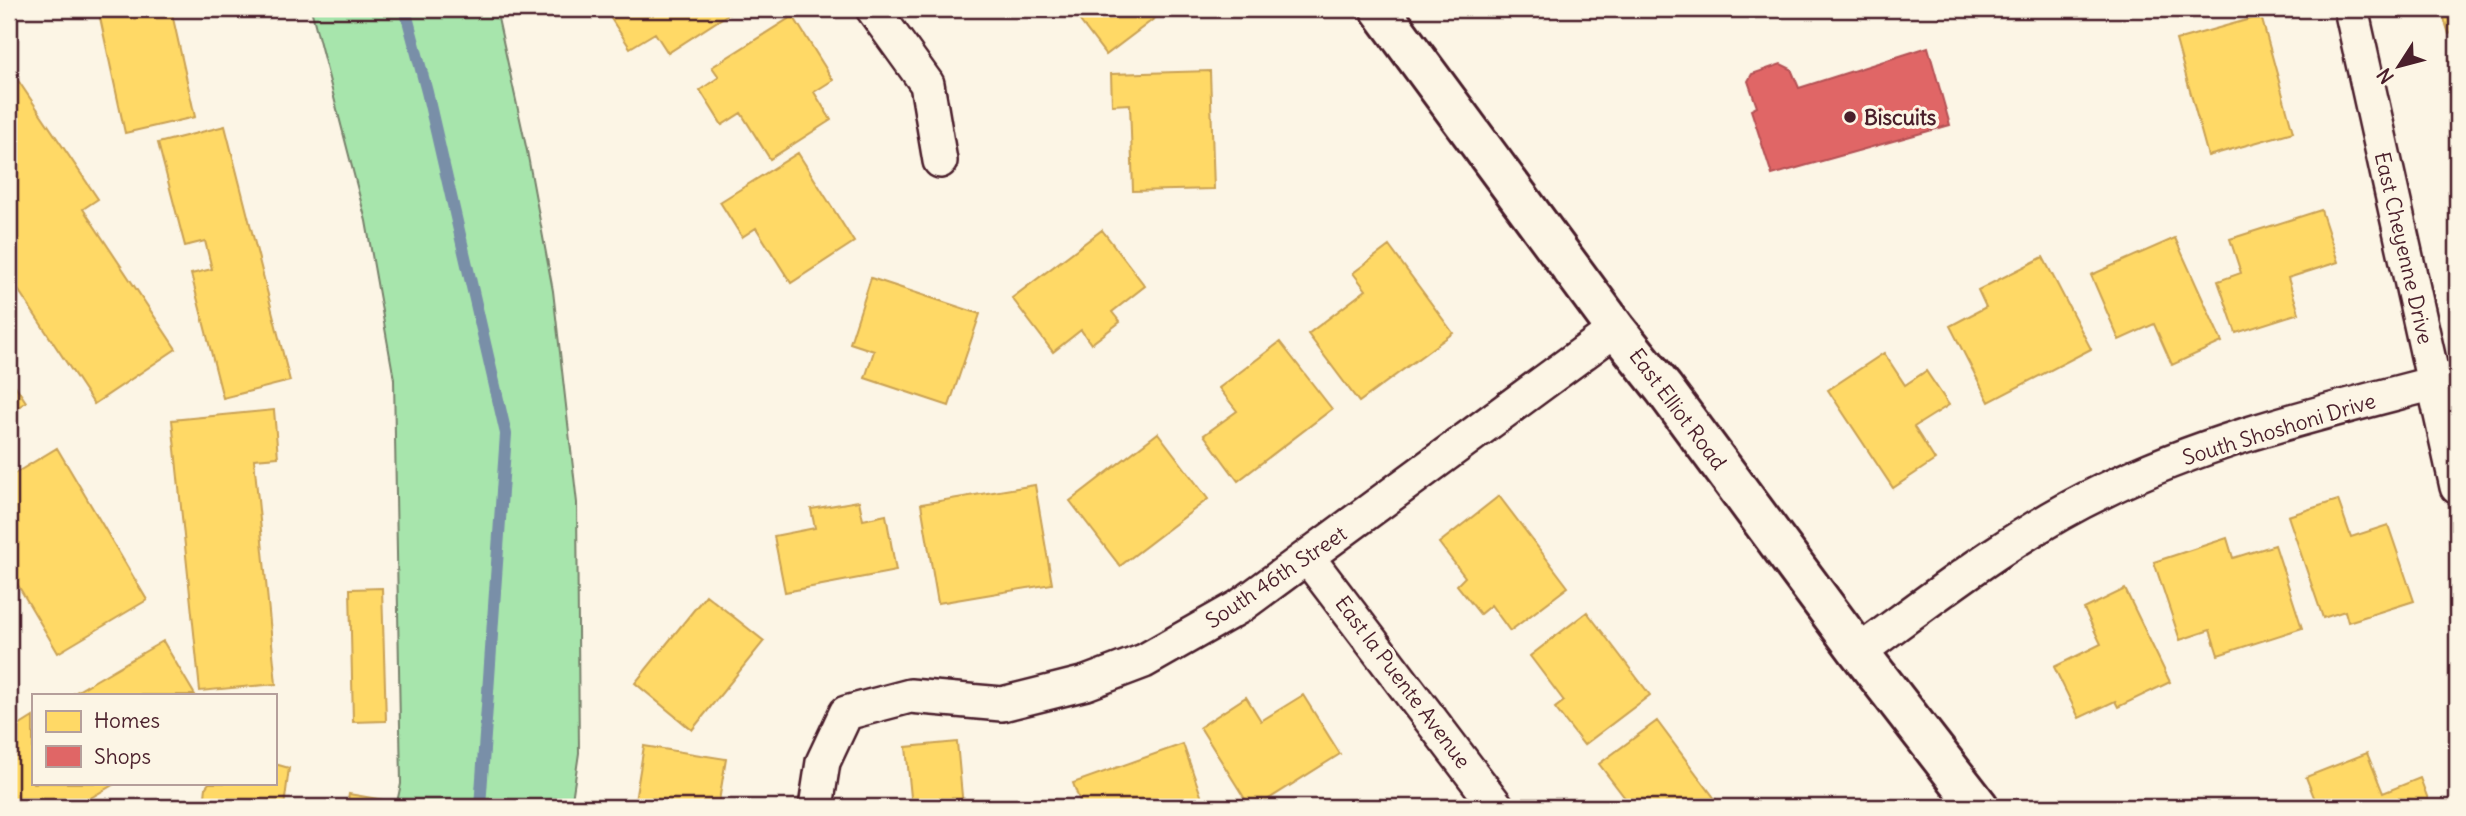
<svg xmlns="http://www.w3.org/2000/svg" width="2466" height="816" viewBox="0 0 2466 816" font-family="Delius,sans-serif">
  <style>
    .green { fill: #a7e5ac; stroke: #78826c; stroke-width: 2 }
    .homes { fill: #ffd966; stroke: #c9a154; stroke-width: 2 }
    .shops { fill: #e06666; stroke: #b35154; stroke-width: 2 }
    .lines { fill: none; stroke-linecap: round; stroke-linejoin: round }
    .stream { stroke: #798fa8; stroke-width: 12 }
    .street-casing { stroke: #4a1f2b; stroke-width: 38 }
    .secondary-casing { stroke: #4a1f2b; stroke-width: 44 }
    .street { stroke: #fcf5e5; stroke-width: 33 }
    .secondary { stroke: #fcf5e5; stroke-width: 38 }
    .poi-dot { fill: #4a1f2b; stroke: #fcf5e5; stroke-width: 2.5 }
    .labels { text-anchor: middle; dominant-baseline: central; stroke-width: 7; stroke-linejoin: round; paint-order: stroke }
    .poi-label { font-size: 21px; font-weight: bold; fill: #4a1f2b; stroke: #fcf5e5; text-anchor: start }
    .street-label { font-size: 21px; fill: #4a1f2b; stroke: #fcf5e5 }
  </style>
  <rect width="100%" height="100%" fill="#fcf5e5"/>
  <filter id="ink" filterUnits="userSpaceOnUse"><feTurbulence type="fractalNoise" baseFrequency=".0143" numOctaves="2"/><feDisplacementMap in="SourceGraphic" scale="14" xChannelSelector="R" yChannelSelector="G"/><feConvolveMatrix kernelMatrix="1 2 1 2 8 2 1 2 1" color-interpolation-filters="sRGB"/></filter>
  <g filter="url(#ink)">
    <!-- green -->
    <path class="green" d="M 311,9 L 496,9 L 527,151 L 553,291 L 577,503 L 579,753 L 571,807 L 396,807 L 401,784 L 394,379 L 366,221 Z"/>
    <!-- homes -->
    <path class="homes" d="M 122,9 L 171,9 L 195,117 L 125,133 L 99,13 Z
      M 610,9 L 736,9 L 668,53 L 655,33 L 630,48 L 606,11 Z
      M 1071,9 L 1167,9 L 1106,55 Z
      M 2179,9 L 2214,9 L 2181,18 Z
      M 2441,9 L 2457,9 L 2457,31 L 2449,34 Z
      M 793,16 L 833,80 L 814,92 L 831,120 L 770,159 L 741,113 L 722,125 L 700,90 L 719,77 L 712,67 Z
      M 2261,16 L 2293,132 L 2208,156 L 2176,40 Z
      M 2457,59 L 2457,90 L 2450,61 Z
      M 9,67 L 98,199 L 83,209 L 176,349 L 94,404 L 9,276 L 9,252 L 14,249 L 9,241 Z
      M 1210,71 L 1214,189 L 1133,191 L 1130,104 L 1112,105 L 1111,74 Z
      M 225,126 L 290,381 L 223,398 L 191,274 L 212,269 L 205,241 L 185,246 L 158,143 Z
      M 798,153 L 854,242 L 791,283 L 756,228 L 742,237 L 720,202 Z
      M 2321,210 L 2338,262 L 2288,278 L 2299,313 L 2236,333 L 2218,281 L 2241,273 L 2230,239 Z
      M 1102,230 L 1145,286 L 1112,312 L 1120,322 L 1091,344 L 1081,330 L 1053,352 L 1012,298 Z
      M 2175,238 L 2222,342 L 2172,365 L 2154,324 L 2119,340 L 2091,275 Z
      M 1389,246 L 1453,333 L 1359,402 L 1308,334 L 1366,290 L 1353,273 Z
      M 2043,257 L 2091,349 L 1989,402 L 1950,326 L 1986,307 L 1978,290 Z
      M 871,278 L 980,314 L 949,406 L 865,378 L 874,351 L 850,343 Z
      M 1280,342 L 1332,409 L 1238,481 L 1204,435 L 1237,411 L 1219,388 Z
      M 1884,353 L 1905,385 L 1926,371 L 1949,405 L 1914,427 L 1935,460 L 1893,488 L 1828,390 Z
      M 9,376 L 26,402 L 9,413 Z
      M 274,410 L 278,457 L 254,459 L 276,684 L 200,691 L 172,420 Z
      M 1158,433 L 1208,499 L 1120,566 L 1070,501 Z
      M 57,448 L 147,600 L 58,653 L 9,570 L 9,477 Z
      M 1035,485 L 1052,584 L 938,603 L 921,504 Z
      M 1499,496 L 1568,587 L 1510,631 L 1491,605 L 1480,614 L 1457,585 L 1465,577 L 1439,543 Z
      M 2338,500 L 2351,537 L 2388,525 L 2414,601 L 2348,622 L 2345,611 L 2323,618 L 2288,516 Z
      M 859,501 L 863,520 L 886,515 L 896,571 L 785,592 L 774,536 L 815,528 L 811,509 Z
      M 2227,538 L 2233,558 L 2275,545 L 2302,628 L 2218,655 L 2210,630 L 2180,640 L 2154,562 Z
      M 382,588 L 386,721 L 353,722 L 350,589 Z
      M 2125,589 L 2170,682 L 2118,707 L 2115,701 L 2079,718 L 2054,667 L 2101,644 L 2084,609 Z
      M 706,595 L 764,641 L 692,730 L 635,683 Z
      M 1587,612 L 1650,695 L 1584,745 L 1555,708 L 1564,701 L 1530,656 Z
      M 163,641 L 195,695 L 71,695 Z
      M 1303,695 L 1340,754 L 1256,807 L 1250,807 L 1200,727 L 1246,697 L 1261,721 Z
      M 33,717 L 33,783 L 116,783 L 75,807 L 9,807 L 9,732 Z
      M 1657,721 L 1721,807 L 1632,807 L 1599,764 Z
      M 957,742 L 963,807 L 912,807 L 906,747 Z
      M 1183,744 L 1205,807 L 1082,807 L 1073,783 Z
      M 644,746 L 726,759 L 718,807 L 634,807 Z
      M 2367,753 L 2383,793 L 2420,778 L 2431,807 L 2318,807 L 2306,777 Z
      M 275,764 L 289,768 L 284,807 L 204,807 L 206,787 L 209,783 L 275,783 Z
      M 349,794 L 384,800 L 383,807 L 347,807 Z
      M 1042,801 L 1042,807 L 967,807 Z"/>
    <!-- shops -->
    <path class="shops" d="M 1928,47 L 1950,125 L 1772,175 L 1751,110 L 1757,107 L 1748,81 L 1752,74 L 1781,64 L 1791,69 L 1799,88 Z"/>
    <g class="lines">
      <!-- stream -->
      <path class="stream" d="M 405,9 L 427,92 L 506,434 L 480,807"/>
      <defs>
        <path id="street" d="M 873,9 L 927,84 L 940,161
          M 2351,9 L 2457,487
          M 1308,558 L 1497,807
          M 1859,652 C 1937,595 2015,533 2103,491 C 2214,436 2338,409 2457,377
          M 816,807 L 823,762 L 846,713 L 910,696 L 1002,704 L 1086,683 L 1144,661 L 1239,607 L 1616,329"/>
        <path id="secondary" d="M 1380,9 L 1616,329 L 1664,389 L 1859,652 L 1979,807"/>
      </defs>
      <!-- street casing -->
      <use href="#street" class="street-casing"/>
      <!-- secondary casing -->
      <use href="#secondary" class="secondary-casing"/>
      <!-- street -->
      <use href="#street" class="street"/>
      <!-- secondary -->
      <use href="#secondary" class="secondary"/>
    </g>
  </g>
  <!-- markers -->
  <circle class="poi-dot" cx="1850" cy="117" r="7"/>
  <g class="labels">
    <!-- poi labels -->
    <g class="poi-label">
      <text x="1864" y="117">Biscuits</text>
    </g>
    <!-- street labels -->
    <g class="street-label">
      <text transform="translate(2404 248) rotate(77)">East Cheyenne Drive</text>
      <text transform="translate(1678 409) rotate(53)">East Elliot Road</text>
      <text transform="translate(2279 429) rotate(-17)">South Shoshoni Drive</text>
      <text transform="translate(1276 577) rotate(-34)">South 46th Street</text>
      <text transform="translate(1403 682) rotate(53)">East la Puente Avenue</text>
    </g>
  </g>
  <!-- margin -->
  <rect width="2466" height="816" fill="none" stroke="#fcf5e5" stroke-width="35"/>
  <rect x="18" y="18" width="2431" height="781" fill="none" stroke="#4a1f2b" stroke-width="2.5" filter="url(#ink)"/>
  <!-- legend -->
  <rect x="32" y="694" width="245" height="91" fill="#fcf5e5" stroke="#b59f9b" stroke-width="2"/>
  <rect x="46" y="711" width="35" height="21" fill="#ffd966" stroke="#b59f9b" stroke-width="2"/>
  <text x="94" y="728" font-size="21" fill="#4a1f2b">Homes</text>
  <rect x="46" y="746" width="35" height="21" fill="#e06666" stroke="#b59f9b" stroke-width="2"/>
  <text x="94" y="764" font-size="21" fill="#4a1f2b">Shops</text>
  <!-- north arrow -->
  <g transform="translate(2399 66) rotate(234)" stroke="#fcf5e5" stroke-width="5" paint-order="stroke">
  <path d="M0-5L12 26L0 18L-12 26Z" fill="#4a1f2b"/>
  <text y="-10" font-size="19" font-weight="bold" text-anchor="middle" fill="#4a1f2b">N</text>
  </g>
</svg>
